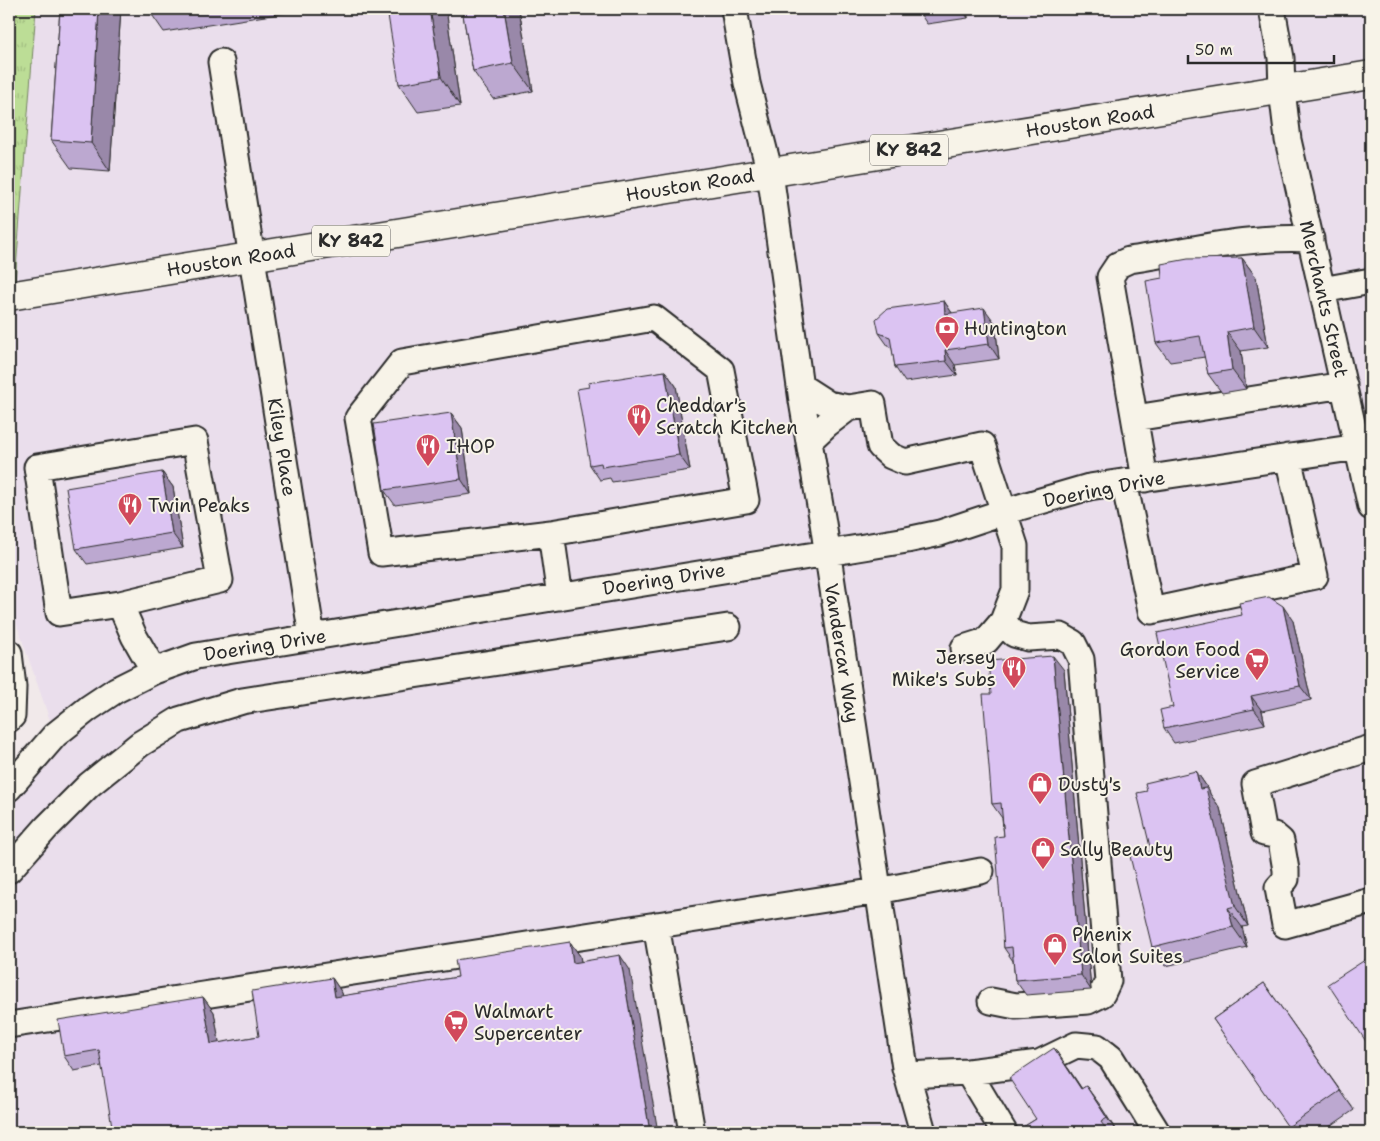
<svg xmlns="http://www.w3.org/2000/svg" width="1380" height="1141" viewBox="0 0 1380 1141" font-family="'Shantell Sans',sans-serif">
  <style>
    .built { fill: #eadeec }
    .grass { fill: url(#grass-tufts); stroke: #748460 }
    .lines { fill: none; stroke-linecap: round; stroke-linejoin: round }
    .minor-casing { stroke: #2b2b2b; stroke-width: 29 }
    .major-casing { stroke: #2b2b2b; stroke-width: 31 }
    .minor { stroke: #f7f3e8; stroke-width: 25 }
    .major { stroke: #f7f3e8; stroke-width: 28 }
    .wall { fill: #bca8d0; stroke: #2b2b2b }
    .shaded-wall { fill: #9988a9; stroke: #2b2b2b }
    .building { fill: #dbc3f2; stroke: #2b2b2b }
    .labels { text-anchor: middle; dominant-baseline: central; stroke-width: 4; stroke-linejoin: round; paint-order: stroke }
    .shield { fill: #f7f3e8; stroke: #686764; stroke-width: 1 }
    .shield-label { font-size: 18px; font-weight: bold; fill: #2b2b2b }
    .street-label { font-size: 19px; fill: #2b2b2b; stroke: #f7f3e8 }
    .poi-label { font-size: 19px; fill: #2b2b2b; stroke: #f7f3e8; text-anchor: start }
  </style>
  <defs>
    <pattern id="grass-tufts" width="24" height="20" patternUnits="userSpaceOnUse" patternTransform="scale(1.25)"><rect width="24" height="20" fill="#bcdd96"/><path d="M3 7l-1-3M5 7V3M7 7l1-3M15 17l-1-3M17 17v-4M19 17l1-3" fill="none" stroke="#a2be81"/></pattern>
  </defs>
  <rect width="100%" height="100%" fill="#f1e9ea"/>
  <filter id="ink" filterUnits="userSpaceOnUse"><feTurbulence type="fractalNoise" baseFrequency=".02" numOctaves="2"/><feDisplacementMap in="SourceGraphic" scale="10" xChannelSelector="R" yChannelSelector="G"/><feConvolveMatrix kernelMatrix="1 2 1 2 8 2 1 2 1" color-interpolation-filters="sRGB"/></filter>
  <g filter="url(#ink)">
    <!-- built -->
    <path class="built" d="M 36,9 L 1371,9 L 1371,1132 L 9,1132 L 9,788 L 55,735 L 9,602 L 9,296 L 14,295 Z"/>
    <!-- grass -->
    <path class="grass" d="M 9,9 L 36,9 L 14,296 L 9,296 Z"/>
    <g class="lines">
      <defs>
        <path id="minor" d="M 734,9 L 747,83 L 770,173 L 802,401 L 823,523 L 905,1068 L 923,1132
          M 1272,9 L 1281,58 L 1282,90 L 1288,140 L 1371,507
          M 221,62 L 312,637
          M 1322,290 L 1371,281
          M 654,318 L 721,370 L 746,500 L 551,533 L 381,553 L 358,418 L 402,362 Z
          M 800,386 L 828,404 L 848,408 L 873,404 L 880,446 L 891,456 L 905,462 L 982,445 L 1015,546 L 1015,590 L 1003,621 L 986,641 L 964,648
          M 1135,418 L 1344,385
          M 195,441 L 220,580 L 120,604 L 59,613 L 37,467 Z
          M 809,441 L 827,424 L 848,408
          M 1145,479 L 1110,277 L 1118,265 L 1129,260 C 1189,251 1250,235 1311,239
          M 1124,482 L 1151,611 L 1315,576 L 1288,457
          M 551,533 L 560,597
          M 120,604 L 134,636 L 154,671
          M 9,653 L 13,687 L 12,716 L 9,719
          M 1371,748 L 1255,784 L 1264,833 L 1274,835 L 1281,841 L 1286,870 L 1286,879 L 1278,888 L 1285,925 L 1371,901
          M 9,788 L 55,735 L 89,708 L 116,690 L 154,671 L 196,656 L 907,540 L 940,533 L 1003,512 L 1089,487 L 1358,447
          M 9,870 L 47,827 L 89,785 L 140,744 L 179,720 L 242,701 L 728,627
          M 656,925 L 692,1132
          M 991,1001 L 1016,1006 L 1088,1001 L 1102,994 L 1108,981 L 1081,659 L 1073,643 L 1061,636 L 1028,638 L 1014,634 L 1003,621
          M 9,1025 L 878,891 L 981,871
          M 968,1072 L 1004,1132
          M 907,1075 L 968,1072 L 1039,1063 L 1076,1045 L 1097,1047 L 1111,1058 L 1157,1132"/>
        <path id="major" d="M 9,296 L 1371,75"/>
      </defs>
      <!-- minor casing -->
      <use href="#minor" class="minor-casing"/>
      <!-- major casing -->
      <use href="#major" class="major-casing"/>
      <!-- minor -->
      <use href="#minor" class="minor"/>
      <!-- major -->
      <use href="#major" class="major"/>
    </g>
    <!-- wall -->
    <path class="wall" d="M 60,9 L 121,9 L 110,171 L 71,168 L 51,140 Z
      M 148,9 L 309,9 L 164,32 Z
      M 446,9 L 460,106 L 418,112 L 399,84 Z
      M 462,9 L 519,9 L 533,91 L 493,99 L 473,71 Z
      M 917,9 L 967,9 L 968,18 L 927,24 Z
      M 1242,258 L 1256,277 L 1268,347 L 1241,351 L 1246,389 L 1222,393 L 1208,374 L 1205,357 L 1170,362 L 1156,343 L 1162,278 Z
      M 944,301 L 952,313 L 995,323 L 999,359 L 955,365 L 957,375 L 905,382 L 895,367 L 892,348 L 889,347 L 879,333 Z
      M 665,371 L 676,386 L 690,470 L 612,482 L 610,478 L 600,480 L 590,465 L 589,387 Z
      M 451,413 L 462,428 L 471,494 L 395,505 L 384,490 Z
      M 162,472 L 173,487 L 183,548 L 87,564 L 76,549 Z
      M 1242,615 L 1293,621 L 1311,700 L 1262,711 L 1265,724 L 1174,743 L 1164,728 L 1173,707 Z
      M 1064,670 L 1091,990 L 1026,995 L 1015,980 L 1013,961 L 1004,948 L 1004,836 L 1002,818 L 992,804 L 991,694 Z
      M 1196,771 L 1209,790 L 1210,794 L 1220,808 L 1248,926 L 1242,927 L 1247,947 L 1166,966 L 1152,947 L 1151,851 L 1147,791 Z
      M 570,942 L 580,956 L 581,962 L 630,970 L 74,1071 L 64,1056 L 203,997 L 214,1012 L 219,1043 L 259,1036 L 332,978 L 342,993 L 343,996 L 458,977 Z
      M 1264,983 L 1354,1110 L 1322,1132 L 1292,1132 L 1213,1019 Z
      M 1068,1068 L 1082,1089 L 1086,1086 L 1117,1132 L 1015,1132 L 1036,1119 Z"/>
    <!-- shaded-wall -->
    <path class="shaded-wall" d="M 99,9 L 121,9 L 110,171 L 91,143 Z
      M 430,9 L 446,9 L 460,106 L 441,77 Z
      M 504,9 L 519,9 L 533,91 L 513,63 Z
      M 962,9 L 967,9 L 968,18 Z
      M 1242,258 L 1256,277 L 1268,347 L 1254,327 Z
      M 944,301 L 954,316 L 945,314 Z
      M 984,308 L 995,323 L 999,359 L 989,344 Z
      M 1227,332 L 1241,351 L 1246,389 L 1232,370 Z
      M 945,350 L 955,365 L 957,375 L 946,361 Z
      M 665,371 L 676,386 L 690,470 L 679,455 Z
      M 451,413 L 462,428 L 471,494 L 461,479 Z
      M 162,472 L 173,487 L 183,548 L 172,533 Z
      M 1283,606 L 1293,621 L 1311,700 L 1300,686 Z
      M 1053,656 L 1064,670 L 1091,990 L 1081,975 Z
      M 1251,696 L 1262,711 L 1265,724 L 1254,709 Z
      M 1196,771 L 1209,790 L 1210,794 L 1220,808 L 1248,926 L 1235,906 L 1200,789 Z
      M 1228,908 L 1242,927 L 1247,947 L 1233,927 Z
      M 570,942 L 580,956 L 584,978 L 573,963 Z
      M 620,955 L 630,970 L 658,1132 L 650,1132 Z
      M 332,978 L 342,993 L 346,1012 L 335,997 Z
      M 203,997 L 214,1012 L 222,1059 L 211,1044 Z
      M 1054,1048 L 1068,1068 L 1095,1109 L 1081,1089 Z
      M 1086,1086 L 1100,1105 L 1117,1132 L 1107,1118 Z"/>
    <!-- building -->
    <path class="building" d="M 60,9 L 99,9 L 91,143 L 51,140 Z
      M 387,9 L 430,9 L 441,77 L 399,84 Z
      M 462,9 L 504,9 L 513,63 L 473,71 Z
      M 1242,258 L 1254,327 L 1227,332 L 1232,370 L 1208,374 L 1200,336 L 1156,343 L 1146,281 L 1162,278 L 1161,264 L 1188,259 Z
      M 944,301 L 945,314 L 984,308 L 989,344 L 945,350 L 946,361 L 895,367 L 890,337 L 879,333 L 876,319 L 887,309 Z
      M 665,371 L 679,455 L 602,467 L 601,463 L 590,465 L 577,389 L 589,387 L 588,383 Z
      M 451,413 L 461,479 L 384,490 L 374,424 Z
      M 162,472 L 172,533 L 76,549 L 66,488 Z
      M 1269,597 L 1283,606 L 1300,686 L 1251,696 L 1254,709 L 1164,728 L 1160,710 L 1173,707 L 1157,633 L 1242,615 L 1239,603 Z
      M 1053,656 L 1081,975 L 1015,980 L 1012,947 L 1004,948 L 995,837 L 1004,836 L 1001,803 L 992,804 L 983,694 L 991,694 L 988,661 Z
      M 1196,771 L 1200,789 L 1206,788 L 1217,833 L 1235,906 L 1228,908 L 1233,927 L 1152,947 L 1130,856 L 1151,851 L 1137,793 L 1147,791 L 1145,783 Z
      M 570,942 L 573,963 L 620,955 L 650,1132 L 113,1132 L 99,1050 L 64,1056 L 58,1020 L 203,997 L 211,1044 L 259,1036 L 252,991 L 332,978 L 335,997 L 458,977 L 455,960 Z
      M 1371,956 L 1371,1049 L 1328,984 Z
      M 1264,983 L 1340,1091 L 1288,1127 L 1213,1019 Z
      M 1054,1048 L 1081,1089 L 1086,1086 L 1107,1118 L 1101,1122 L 1108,1132 L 1015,1132 L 1036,1119 L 1009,1078 Z"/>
  </g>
  <!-- icons -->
  <defs>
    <symbol id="bank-pin" viewBox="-11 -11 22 30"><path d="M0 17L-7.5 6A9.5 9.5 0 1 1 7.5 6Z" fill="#d1495b" stroke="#f7f3e8"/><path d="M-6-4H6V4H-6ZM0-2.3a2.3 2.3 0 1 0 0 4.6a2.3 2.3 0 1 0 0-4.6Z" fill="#fff"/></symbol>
    <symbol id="restaurant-pin" viewBox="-11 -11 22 30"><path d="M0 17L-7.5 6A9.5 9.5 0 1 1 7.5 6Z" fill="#d1495b" stroke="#f7f3e8"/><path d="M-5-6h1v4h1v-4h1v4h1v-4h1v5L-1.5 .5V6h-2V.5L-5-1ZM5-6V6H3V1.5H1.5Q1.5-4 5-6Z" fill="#fff"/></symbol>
    <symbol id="supermarket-pin" viewBox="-11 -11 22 30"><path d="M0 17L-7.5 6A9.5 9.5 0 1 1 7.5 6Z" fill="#d1495b" stroke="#f7f3e8"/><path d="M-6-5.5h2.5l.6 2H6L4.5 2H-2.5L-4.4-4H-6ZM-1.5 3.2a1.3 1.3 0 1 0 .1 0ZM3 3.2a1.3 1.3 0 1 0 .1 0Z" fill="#fff"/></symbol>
    <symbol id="shop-pin" viewBox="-11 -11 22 30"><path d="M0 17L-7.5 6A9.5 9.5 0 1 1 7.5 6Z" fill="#d1495b" stroke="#f7f3e8"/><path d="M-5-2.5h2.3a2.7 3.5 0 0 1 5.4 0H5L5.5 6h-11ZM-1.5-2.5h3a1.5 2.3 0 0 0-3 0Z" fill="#fff"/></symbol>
  </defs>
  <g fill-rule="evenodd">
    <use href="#bank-pin" x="933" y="314" width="28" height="38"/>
    <use href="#restaurant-pin" x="625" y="402" width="28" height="38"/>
    <use href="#restaurant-pin" x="414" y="432" width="28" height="38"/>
    <use href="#restaurant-pin" x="116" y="491" width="28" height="38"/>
    <use href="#supermarket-pin" x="1243" y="646" width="28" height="38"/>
    <use href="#restaurant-pin" x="1000" y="654" width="28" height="38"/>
    <use href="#shop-pin" x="1026" y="770" width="28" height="38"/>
    <use href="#shop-pin" x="1029" y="835" width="28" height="38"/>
    <use href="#shop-pin" x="1041" y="931" width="28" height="38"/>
    <use href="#supermarket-pin" x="442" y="1008" width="28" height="38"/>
  </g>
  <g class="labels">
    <!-- shield labels -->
    <g class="shield">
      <rect x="870" y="134.5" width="78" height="31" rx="4"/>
      <rect x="312" y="225.5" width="78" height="31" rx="4"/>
    </g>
    <g class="shield-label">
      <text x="909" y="150">KY 842</text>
      <text x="351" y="241">KY 842</text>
    </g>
    <!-- street labels -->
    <g class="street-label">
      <text transform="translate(1090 121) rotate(-9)">Houston Road</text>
      <text transform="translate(690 185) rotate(-9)">Houston Road</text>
      <text transform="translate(231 260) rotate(-9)">Houston Road</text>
      <text transform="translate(1324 299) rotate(77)">Merchants Street</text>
      <text transform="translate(282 447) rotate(81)">Kiley Place</text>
      <text transform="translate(1104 489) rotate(-11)">Doering Drive</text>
      <text transform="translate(664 579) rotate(-9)">Doering Drive</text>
      <text transform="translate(265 645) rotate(-9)">Doering Drive</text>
      <text transform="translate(842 653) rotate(81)">Vandercar Way</text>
    </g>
    <!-- poi labels -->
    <g class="poi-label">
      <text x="964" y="328">Huntington</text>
      <text x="656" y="405">Cheddar's<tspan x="656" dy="22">Scratch Kitchen</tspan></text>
      <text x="446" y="446">IHOP</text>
      <text x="148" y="505">Twin Peaks</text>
      <text x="1240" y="649" text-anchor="end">Gordon Food<tspan x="1240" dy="22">Service</tspan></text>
      <text x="996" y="657" text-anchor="end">Jersey<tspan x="996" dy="22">Mike's Subs</tspan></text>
      <text x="1058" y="784">Dusty's</text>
      <text x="1060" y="849">Sally Beauty</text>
      <text x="1072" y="934">Phenix<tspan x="1072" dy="22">Salon Suites</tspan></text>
      <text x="474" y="1011">Walmart<tspan x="474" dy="22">Supercenter</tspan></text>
    </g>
  </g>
  <!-- margin -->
  <rect width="1380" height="1141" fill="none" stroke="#f7f3e8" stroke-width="30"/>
  <rect x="15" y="15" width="1350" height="1111" fill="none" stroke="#2b2b2b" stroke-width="2" filter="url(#ink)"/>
  <!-- scale -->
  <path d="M1188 55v8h146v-8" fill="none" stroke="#2b2b2b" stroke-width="2.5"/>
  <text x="1195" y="55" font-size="15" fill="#2b2b2b" stroke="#f7f3e8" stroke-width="4" paint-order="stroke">50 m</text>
</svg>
